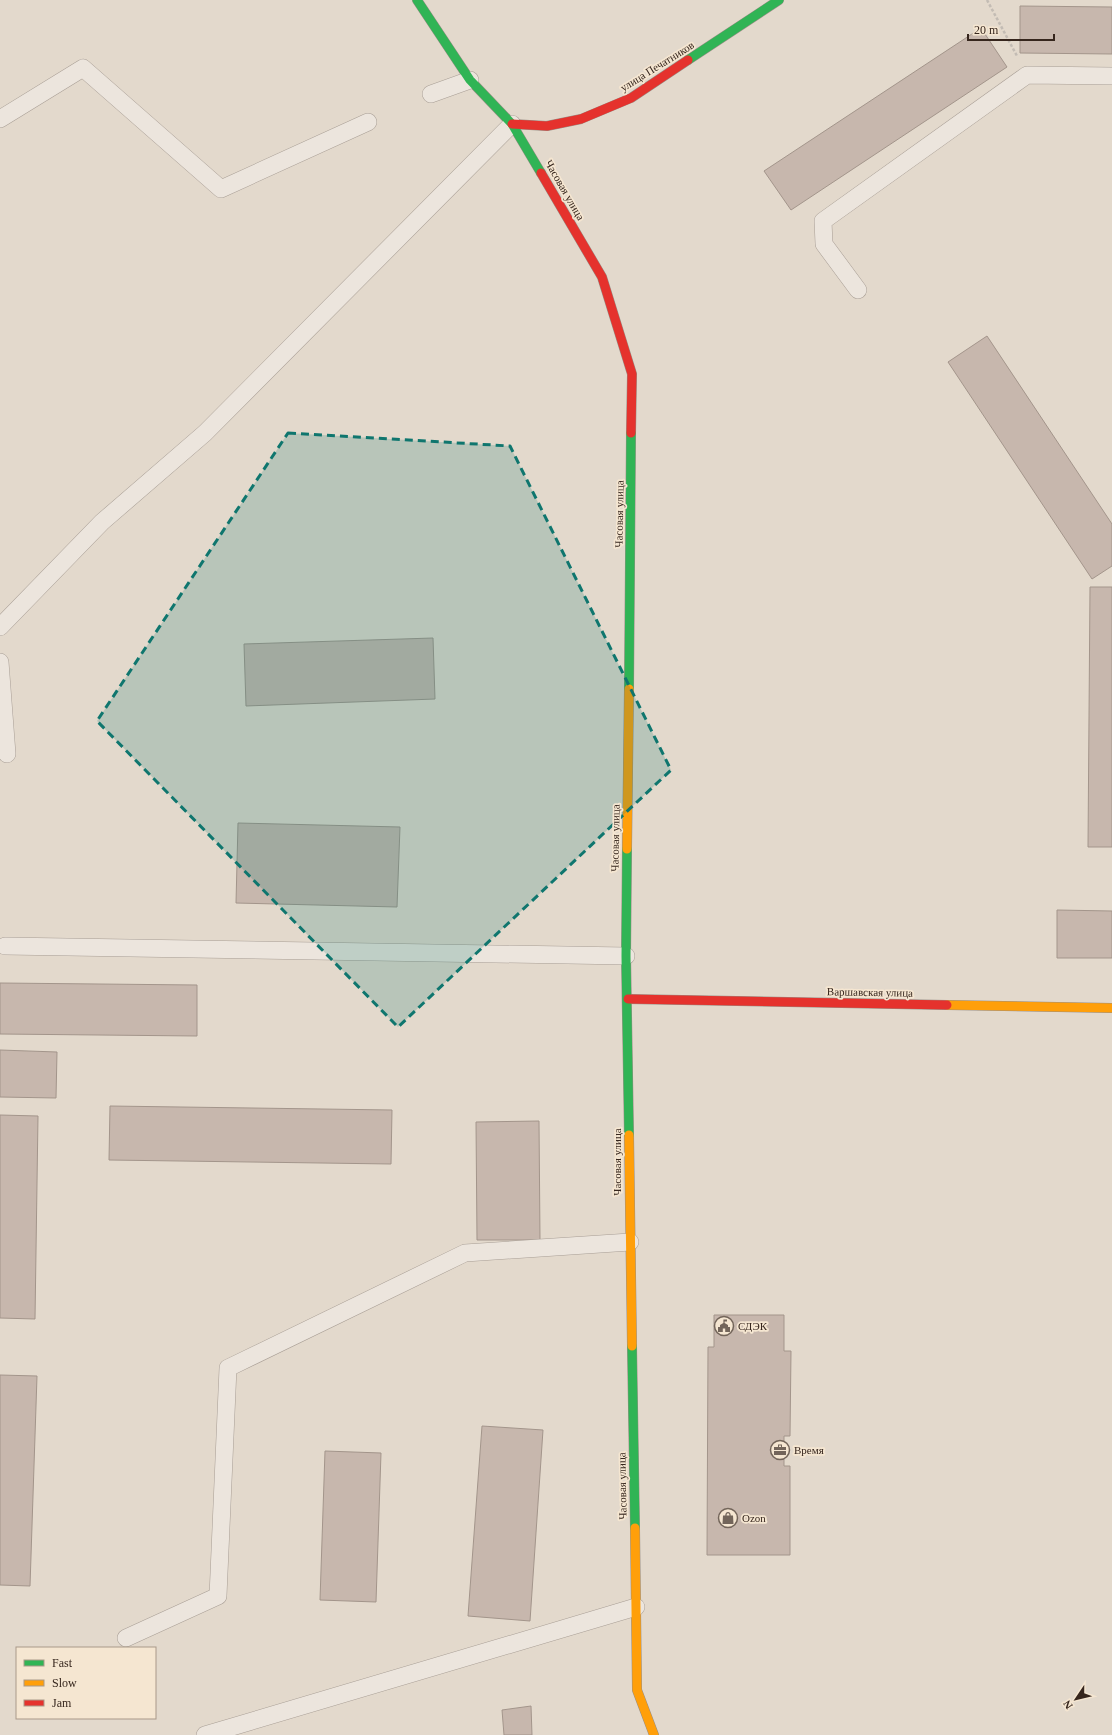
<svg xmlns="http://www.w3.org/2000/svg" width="1112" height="1735" viewBox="0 0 1112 1735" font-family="Georgia,serif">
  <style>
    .building { fill: #c7b7ad; stroke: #a3958b }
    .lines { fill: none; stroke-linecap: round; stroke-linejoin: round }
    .lane-casing { stroke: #a89e95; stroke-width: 18 }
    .fast-casing { stroke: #988e85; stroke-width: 10 }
    .slow-casing { stroke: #988e85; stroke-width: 10 }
    .jam-casing { stroke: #988e85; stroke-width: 10 }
    .path { stroke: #c3bcb4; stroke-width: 2.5; stroke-dasharray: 3 2; stroke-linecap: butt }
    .lane { stroke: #ece5dd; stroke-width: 17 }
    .fast { stroke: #30b455; stroke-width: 9 }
    .slow { stroke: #ff9f0a; stroke-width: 9 }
    .jam { stroke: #e5322d; stroke-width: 9 }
    .marked { fill: #0f766e; fill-opacity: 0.2; stroke: #0f766e; stroke-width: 3; stroke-dasharray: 8 5; stroke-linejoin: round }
    .labels { text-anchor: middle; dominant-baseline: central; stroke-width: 3.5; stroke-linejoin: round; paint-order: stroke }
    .street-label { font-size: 11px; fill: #36261d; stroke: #f5e6d1 }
    .poi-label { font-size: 11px; fill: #36261d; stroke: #f5e6d1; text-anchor: start }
  </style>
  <rect width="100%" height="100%" fill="#e3d9cc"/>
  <!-- building -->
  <path class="building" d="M 1020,6 L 1112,7 L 1112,54 L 1020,53 Z
    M 981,28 L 1007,67 L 791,210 L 764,171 Z
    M 987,336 L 1112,524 L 1112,566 L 1092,579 L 948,362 Z
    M 1090,587 L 1112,587 L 1112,847 L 1088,847 Z
    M 433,638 L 435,699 L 246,706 L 244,644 Z
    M 238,823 L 400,827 L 397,907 L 236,903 Z
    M 1057,910 L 1112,911 L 1112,958 L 1057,958 Z
    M 0,983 L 197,985 L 197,1036 L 0,1034 Z
    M 0,1050 L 57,1052 L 56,1098 L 0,1097 Z
    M 110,1106 L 392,1110 L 391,1164 L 109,1160 Z
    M 0,1115 L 38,1116 L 35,1319 L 0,1318 Z
    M 539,1121 L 540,1240 L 477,1240 L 476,1122 Z
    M 714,1315 L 784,1315 L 784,1351 L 791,1351 L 790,1436 L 784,1436 L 784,1466 L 790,1466 L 790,1555 L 707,1555 L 708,1347 L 714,1347 Z
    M 0,1375 L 37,1376 L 30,1586 L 0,1585 Z
    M 482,1426 L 543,1430 L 530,1621 L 468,1616 Z
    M 325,1451 L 381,1453 L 376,1602 L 320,1600 Z
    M 531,1706 L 532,1735 L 504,1735 L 502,1710 Z"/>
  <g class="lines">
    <defs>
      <path id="lane" d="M 431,94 L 470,80
        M 0,119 L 83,68 L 221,189 L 368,122
        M 858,290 L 824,244 L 823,221 L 1027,75 L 1112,76
        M 0,627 L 102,522 L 205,433 L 512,124
        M 0,662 L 7,754
        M 5,946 L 626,956
        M 126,1638 L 218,1596 L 228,1368 L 465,1253 L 630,1242
        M 205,1735 L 636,1607"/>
      <path id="fast" d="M 417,0 L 470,80 L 512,124 L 541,173
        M 688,60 L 779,0
        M 629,689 L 631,433
        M 627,849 L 626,956 L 629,1135
        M 632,1346 L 635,1528"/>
      <path id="slow" d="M 627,849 L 629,689
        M 947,1005 L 1112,1008
        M 629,1135 L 632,1346
        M 635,1528 L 637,1690 L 654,1735"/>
      <path id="jam" d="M 512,124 L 547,126 L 581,119 L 631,98 L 688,60
        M 541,173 L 602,277 L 632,374 L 631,433
        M 628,999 L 947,1005"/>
    </defs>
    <!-- lane casing -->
    <use href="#lane" class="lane-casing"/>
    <!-- fast casing -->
    <use href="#fast" class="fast-casing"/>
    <!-- slow casing -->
    <use href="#slow" class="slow-casing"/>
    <!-- jam casing -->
    <use href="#jam" class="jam-casing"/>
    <!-- path -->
    <path class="path" d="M 987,0 L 1017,56"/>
    <!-- lane -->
    <use href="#lane" class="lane"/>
    <!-- fast -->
    <use href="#fast" class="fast"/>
    <!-- slow -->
    <use href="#slow" class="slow"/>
    <!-- jam -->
    <use href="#jam" class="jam"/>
  </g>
  <!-- marked area -->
  <path class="marked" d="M 288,433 L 510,446 L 671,770 L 398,1027 L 97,721 Z"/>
  <!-- icons -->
  <defs>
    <symbol id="civic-ring" viewBox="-11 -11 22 22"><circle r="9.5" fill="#f5e6d1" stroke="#73655a" stroke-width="1.5"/><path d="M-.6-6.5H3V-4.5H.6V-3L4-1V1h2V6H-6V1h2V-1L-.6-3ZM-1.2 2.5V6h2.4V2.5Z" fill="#73655a"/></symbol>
    <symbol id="office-ring" viewBox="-11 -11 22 22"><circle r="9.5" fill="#f5e6d1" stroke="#73655a" stroke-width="1.5"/><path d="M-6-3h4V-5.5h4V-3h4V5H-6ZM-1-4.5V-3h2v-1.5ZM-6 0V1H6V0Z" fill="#73655a"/></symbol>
    <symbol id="shop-ring" viewBox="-11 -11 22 22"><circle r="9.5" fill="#f5e6d1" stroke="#73655a" stroke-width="1.5"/><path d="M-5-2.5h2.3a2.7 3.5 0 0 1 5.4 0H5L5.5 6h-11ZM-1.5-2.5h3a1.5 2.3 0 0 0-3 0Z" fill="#73655a"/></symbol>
  </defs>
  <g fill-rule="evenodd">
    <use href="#civic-ring" x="713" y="1315" width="22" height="22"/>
    <use href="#office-ring" x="769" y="1439" width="22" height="22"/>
    <use href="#shop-ring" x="717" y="1507" width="22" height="22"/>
  </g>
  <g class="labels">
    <!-- street labels -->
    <g class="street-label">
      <text transform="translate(657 66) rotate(-32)">улица Печатников</text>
      <text transform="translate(565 190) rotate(60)">Часовая улица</text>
      <text transform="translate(619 514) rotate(-89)">Часовая улица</text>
      <text transform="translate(615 838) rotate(-89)">Часовая улица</text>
      <text transform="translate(870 992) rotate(1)">Варшавская улица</text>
      <text transform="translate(617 1162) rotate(-90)">Часовая улица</text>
      <text transform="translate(622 1486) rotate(-91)">Часовая улица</text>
    </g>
    <!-- poi labels -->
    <g class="poi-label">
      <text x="738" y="1326">СДЭК</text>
      <text x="794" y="1450">Время</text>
      <text x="742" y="1518">Ozon</text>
    </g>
  </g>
  <!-- legend -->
  <rect x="16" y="1647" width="140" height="72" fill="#f5e6d1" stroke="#a99989"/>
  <rect x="24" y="1660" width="20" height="6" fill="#30b455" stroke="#a99989"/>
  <text x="52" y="1667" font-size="12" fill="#36261d">Fast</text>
  <rect x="24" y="1680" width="20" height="6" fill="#ff9f0a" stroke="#a99989"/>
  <text x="52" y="1687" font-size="12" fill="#36261d">Slow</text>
  <rect x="24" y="1700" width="20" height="6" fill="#e5322d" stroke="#a99989"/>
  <text x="52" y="1707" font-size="12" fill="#36261d">Jam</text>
  <!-- north arrow -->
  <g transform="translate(1076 1699) rotate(235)" stroke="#f5e6d1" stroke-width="3" paint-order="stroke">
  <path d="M0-3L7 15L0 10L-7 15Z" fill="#36261d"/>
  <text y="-6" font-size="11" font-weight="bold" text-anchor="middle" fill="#36261d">N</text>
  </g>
  <!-- scale -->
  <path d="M968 34v6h86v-6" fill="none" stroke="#36261d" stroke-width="2"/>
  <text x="974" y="34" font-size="12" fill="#36261d" stroke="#f5e6d1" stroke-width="3" paint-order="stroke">20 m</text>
</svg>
